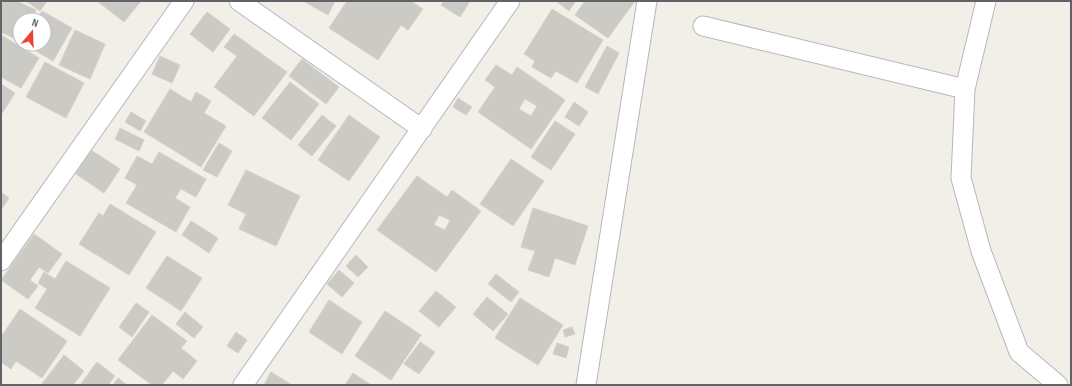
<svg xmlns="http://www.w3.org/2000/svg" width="1072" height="386" viewBox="0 0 1072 386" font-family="'Sofia Sans Condensed',sans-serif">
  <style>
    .building { fill: #cccac5; stroke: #d6d1c6; fill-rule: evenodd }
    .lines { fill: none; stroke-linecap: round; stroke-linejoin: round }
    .minor-casing { stroke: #b5b8bc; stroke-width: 21 }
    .minor { stroke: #fff; stroke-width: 19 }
  </style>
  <rect width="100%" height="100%" fill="#f1efe8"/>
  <!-- building -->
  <path class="building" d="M 4,1 L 16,1 L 36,10 L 32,20 L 20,20 L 20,41 L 1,32 L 1,6 Z
    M 26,1 L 47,1 L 40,11 Z
    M 97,1 L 141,1 L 124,22 Z
    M 303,1 L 335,1 L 328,15 Z
    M 347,1 L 411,1 L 423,9 L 408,30 L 401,25 L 378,60 L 329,28 Z
    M 444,1 L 470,1 L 460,17 L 441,5 Z
    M 556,1 L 576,1 L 569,11 Z
    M 585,1 L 635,1 L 608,38 L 575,15 Z
    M 552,9 L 603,40 L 577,83 L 556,71 L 551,78 L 532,67 L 535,61 L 524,54 Z
    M 42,11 L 72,28 L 53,61 L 24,44 L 44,44 L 44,20 L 37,20 Z
    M 207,12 L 230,29 L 213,52 L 190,34 Z
    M 75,30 L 105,44 L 90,79 L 59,65 Z
    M 234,34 L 287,72 L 254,116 L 214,87 L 237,56 L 224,47 Z
    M 1,35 L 39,58 L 21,88 L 1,77 Z
    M 607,46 L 619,53 L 598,94 L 585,87 Z
    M 160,56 L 180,65 L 172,83 L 152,74 Z
    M 302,59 L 339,87 L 326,104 L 289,76 Z
    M 45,62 L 84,83 L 66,118 L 26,97 Z
    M 496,65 L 512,75 L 517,67 L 565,100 L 531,149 L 478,112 L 495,87 L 485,80 ZM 525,99 L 537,106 L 531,116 L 519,109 Z
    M 290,82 L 319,104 L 291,140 L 262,118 Z
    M 1,84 L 15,93 L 1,115 Z
    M 170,89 L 191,102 L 196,92 L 211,101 L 204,113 L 226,126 L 201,167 L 144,132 Z
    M 458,98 L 472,107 L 466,115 L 453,107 Z
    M 574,102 L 588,112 L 579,126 L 565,117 Z
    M 131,112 L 146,121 L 140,131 L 125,122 Z
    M 322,115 L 336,126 L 312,156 L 298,145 Z
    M 349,115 L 380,137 L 349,181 L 318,160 Z
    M 555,121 L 575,134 L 551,170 L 531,157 Z
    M 120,128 L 144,140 L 139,151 L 115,139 Z
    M 219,143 L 232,151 L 217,177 L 203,170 Z
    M 91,150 L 120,169 L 104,193 L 76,174 Z
    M 159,152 L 206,179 L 196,197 L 181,189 L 175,198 L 190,207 L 176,232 L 126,203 L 137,185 L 125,178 L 137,156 L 152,164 Z
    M 511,159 L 544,181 L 513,226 L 480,204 Z
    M 246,170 L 300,196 L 276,246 L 239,229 L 246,214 L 228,205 Z
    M 417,176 L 447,197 L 452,190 L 481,211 L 436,272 L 377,230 ZM 439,215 L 450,220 L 445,230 L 434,225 Z
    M 1,192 L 9,198 L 1,210 Z
    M 110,204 L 156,232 L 129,275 L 79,244 L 99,213 L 103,216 Z
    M 533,208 L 588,226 L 575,265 L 555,258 L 549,277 L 528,270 L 535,251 L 521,247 Z
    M 191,221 L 218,238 L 209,253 L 182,235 Z
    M 34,234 L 62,254 L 48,273 L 39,267 L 30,280 L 38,286 L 28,299 L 1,280 Z
    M 356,255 L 368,267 L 358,277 L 346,266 Z
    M 167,256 L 202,278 L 181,311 L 146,288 Z
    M 66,261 L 110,288 L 80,336 L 35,308 L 47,289 L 38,283 L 44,272 L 55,279 Z
    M 339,270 L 354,283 L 342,297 L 327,284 Z
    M 496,274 L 519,292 L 511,302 L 488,284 Z
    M 436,291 L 456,307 L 439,327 L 419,311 Z
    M 487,297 L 508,314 L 493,331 L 473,314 Z
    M 520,298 L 563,325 L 538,365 L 495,338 Z
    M 329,300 L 362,322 L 342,354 L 309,332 Z
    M 136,303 L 149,312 L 132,337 L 119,327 Z
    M 20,309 L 67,341 L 42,378 L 16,361 L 11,369 L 1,362 L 1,337 Z
    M 385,311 L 421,335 L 391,380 L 355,356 Z
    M 185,312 L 203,327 L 194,338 L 176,324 Z
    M 152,315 L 187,341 L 181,348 L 197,361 L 183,379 L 173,371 L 162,385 L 152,385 L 118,360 Z
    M 572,327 L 575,334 L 565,337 L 563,330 Z
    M 236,332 L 247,340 L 238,353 L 227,346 Z
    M 420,342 L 435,352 L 419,374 L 404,364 Z
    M 557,343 L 569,347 L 566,358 L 553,354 Z
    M 64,355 L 84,371 L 73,385 L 41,385 Z
    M 97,362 L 115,376 L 108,385 L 80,385 Z
    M 271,372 L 292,385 L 264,385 Z
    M 353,373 L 371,385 L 345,385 Z
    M 118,378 L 127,385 L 113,385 Z"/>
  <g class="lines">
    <defs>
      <path id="minor" d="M 239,1 L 422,129
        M 986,1 L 965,89 L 961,178 L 981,251 L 1019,352 L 1058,385
        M 703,26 L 965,89
        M 1,261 L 184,1
        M 243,385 L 510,1
        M 586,385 L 647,1"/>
    </defs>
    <!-- minor casing -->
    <use href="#minor" class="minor-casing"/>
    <!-- minor -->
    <use href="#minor" class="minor"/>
  </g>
  <!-- border -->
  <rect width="1072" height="386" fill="none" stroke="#5f6368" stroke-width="4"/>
  <!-- north arrow -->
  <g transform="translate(32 32) rotate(19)"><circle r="19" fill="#ffffff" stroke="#bfc1c3"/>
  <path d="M0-3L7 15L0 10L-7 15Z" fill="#ea4335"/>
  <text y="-6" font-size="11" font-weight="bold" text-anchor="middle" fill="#5f6368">N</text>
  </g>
</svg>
